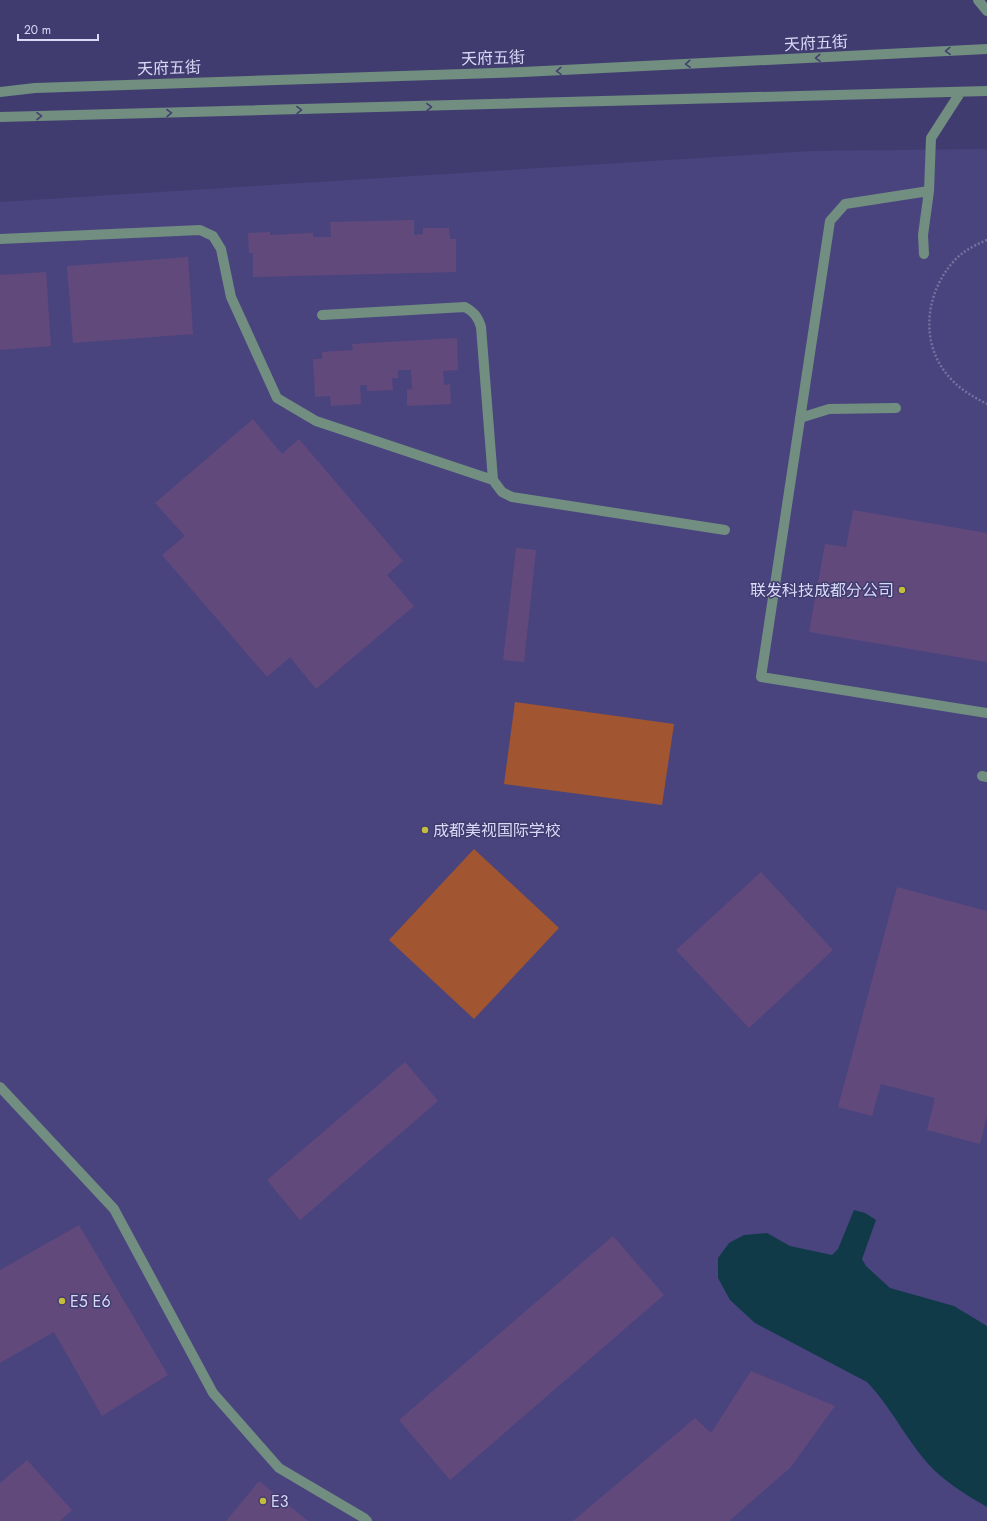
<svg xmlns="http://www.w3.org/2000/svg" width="987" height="1521" viewBox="0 0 987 1521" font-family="Jost,'Noto Sans SC',sans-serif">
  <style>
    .built { fill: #49447e }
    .green { fill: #a15631 }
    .water { fill: #103a48 }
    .building { fill: #62497c }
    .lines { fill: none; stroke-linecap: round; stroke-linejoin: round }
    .path { stroke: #74719d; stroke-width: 2.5; stroke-dasharray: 2 2; stroke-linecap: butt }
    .minor { stroke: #718e81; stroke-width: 10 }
    .oneway { stroke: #434070 }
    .poi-dot { fill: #c4bc3d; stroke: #413c6f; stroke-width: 1.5 }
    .labels { text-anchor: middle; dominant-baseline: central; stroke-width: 3; stroke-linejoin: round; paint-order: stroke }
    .street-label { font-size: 16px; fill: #d9d9f8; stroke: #413c6f }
    .poi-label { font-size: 16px; fill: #d9d9f8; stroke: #413c6f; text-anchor: start }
  </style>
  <rect width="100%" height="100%" fill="#413c6f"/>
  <!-- built -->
  <path class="built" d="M 987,149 L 987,1521 L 0,1521 L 0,202 L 810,151 Z"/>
  <!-- green -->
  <path class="green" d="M 515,702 L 674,724 L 662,805 L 504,784 Z
    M 474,849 L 559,928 L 474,1019 L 389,940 Z"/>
  <!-- water -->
  <path class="water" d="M 854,1210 L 865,1213 L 876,1220 L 862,1259 L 866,1266 L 890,1288 L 954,1306 L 987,1326 L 987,1507 C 968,1496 950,1485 934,1470 C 908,1444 893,1409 867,1382 L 755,1323 L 730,1300 L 718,1278 L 718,1258 L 729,1243 L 744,1235 L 767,1233 L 790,1246 L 832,1255 L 838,1249 Z"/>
  <!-- building -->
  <path class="building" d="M 414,220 L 414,235 L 423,234 L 423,228 L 449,228 L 450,239 L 456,239 L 456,272 L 253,277 L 253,253 L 249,253 L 248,233 L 270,232 L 270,235 L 313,233 L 313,237 L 331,237 L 330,222 Z
    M 188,257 L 193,334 L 73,343 L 67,266 Z
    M 46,272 L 51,346 L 0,350 L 0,275 Z
    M 457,338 L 458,370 L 443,371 L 444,385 L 450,384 L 451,404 L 407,406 L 407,390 L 412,389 L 411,370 L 398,370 L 398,378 L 392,378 L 393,390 L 367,391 L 367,385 L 360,385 L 361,404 L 331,406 L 330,396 L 315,397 L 313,359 L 322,359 L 322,352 L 353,350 L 352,344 Z
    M 253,419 L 282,454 L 299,439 L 403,561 L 387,575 L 414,606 L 316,689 L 290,657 L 267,677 L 162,555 L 185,536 L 155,503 Z
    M 853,510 L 987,533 L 987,662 L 809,632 L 825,544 L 846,547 Z
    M 516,548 L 536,550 L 524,662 L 503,660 Z
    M 761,872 L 833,950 L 749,1028 L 676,950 Z
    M 897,887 L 987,911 L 987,1116 L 980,1144 L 927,1130 L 935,1098 L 881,1084 L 872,1116 L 838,1107 Z
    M 405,1062 L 438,1101 L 300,1220 L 267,1180 Z
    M 79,1225 L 168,1375 L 102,1416 L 54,1332 L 0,1363 L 0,1270 Z
    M 613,1236 L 664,1295 L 450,1480 L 399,1420 Z
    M 751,1371 L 835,1406 L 790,1468 L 729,1521 L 573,1521 L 695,1418 L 711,1433 Z
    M 27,1460 L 72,1510 L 60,1521 L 0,1521 L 0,1483 Z
    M 259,1481 L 308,1521 L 226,1521 Z"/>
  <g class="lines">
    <!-- path -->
    <path class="path" d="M 987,240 C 975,245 963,251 954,261 C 924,294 919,347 952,380 C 962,391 974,397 987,404"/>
    <!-- minor -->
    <path class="minor" d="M 978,0 L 987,11
      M 0,92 L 35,88 L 523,72 L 987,49
      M 960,93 L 931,138 L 929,191 L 845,204 L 830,221 L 761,677 L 987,713
      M 0,117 L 987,91
      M 0,239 L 200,230 L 213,236 L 221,249 L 231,297 L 277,398 L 316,421 L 493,480 L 502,492 L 512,497 L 725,530
      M 924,254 L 923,235 L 929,191
      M 322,315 L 465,307 C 474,312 478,317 481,327 L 493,480
      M 800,418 L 829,409 L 896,408
      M 982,776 L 987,777
      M 0,1087 L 114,1209 L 213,1393 L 279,1468 L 364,1518 L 367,1521"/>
  </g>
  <!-- one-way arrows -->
  <defs><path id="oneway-chevron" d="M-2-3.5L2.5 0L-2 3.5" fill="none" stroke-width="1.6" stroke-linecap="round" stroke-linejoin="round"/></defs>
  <g class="oneway">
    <use href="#oneway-chevron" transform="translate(948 51) rotate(177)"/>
    <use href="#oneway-chevron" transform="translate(818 58) rotate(177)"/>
    <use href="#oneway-chevron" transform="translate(688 64) rotate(177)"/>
    <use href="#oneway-chevron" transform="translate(559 71) rotate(177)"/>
    <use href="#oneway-chevron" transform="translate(429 107) rotate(-1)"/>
    <use href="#oneway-chevron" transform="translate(299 110) rotate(-1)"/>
    <use href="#oneway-chevron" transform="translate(169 113) rotate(-1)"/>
    <use href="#oneway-chevron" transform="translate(39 116) rotate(-1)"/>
  </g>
  <!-- markers -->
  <g class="poi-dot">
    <circle cx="902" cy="590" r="4"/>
    <circle cx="425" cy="830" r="4"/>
    <circle cx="62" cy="1301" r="4"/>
    <circle cx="263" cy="1501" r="4"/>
  </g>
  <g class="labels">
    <!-- street labels -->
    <g class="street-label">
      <text transform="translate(816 43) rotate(-3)">天府五街</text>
      <text transform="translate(493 58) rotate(-2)">天府五街</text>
      <text transform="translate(169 68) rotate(-2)">天府五街</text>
    </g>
    <!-- poi labels -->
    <g class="poi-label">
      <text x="894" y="590" text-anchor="end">联发科技成都分公司</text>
      <text x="433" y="830">成都美视国际学校</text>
      <text x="70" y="1301">E5 E6</text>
      <text x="271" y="1501">E3</text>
    </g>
  </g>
  <!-- scale -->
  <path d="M18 34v6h80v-6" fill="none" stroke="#d9d9f8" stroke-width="2"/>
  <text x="24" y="34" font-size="12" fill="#d9d9f8" stroke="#413c6f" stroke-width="3" paint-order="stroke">20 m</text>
</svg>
